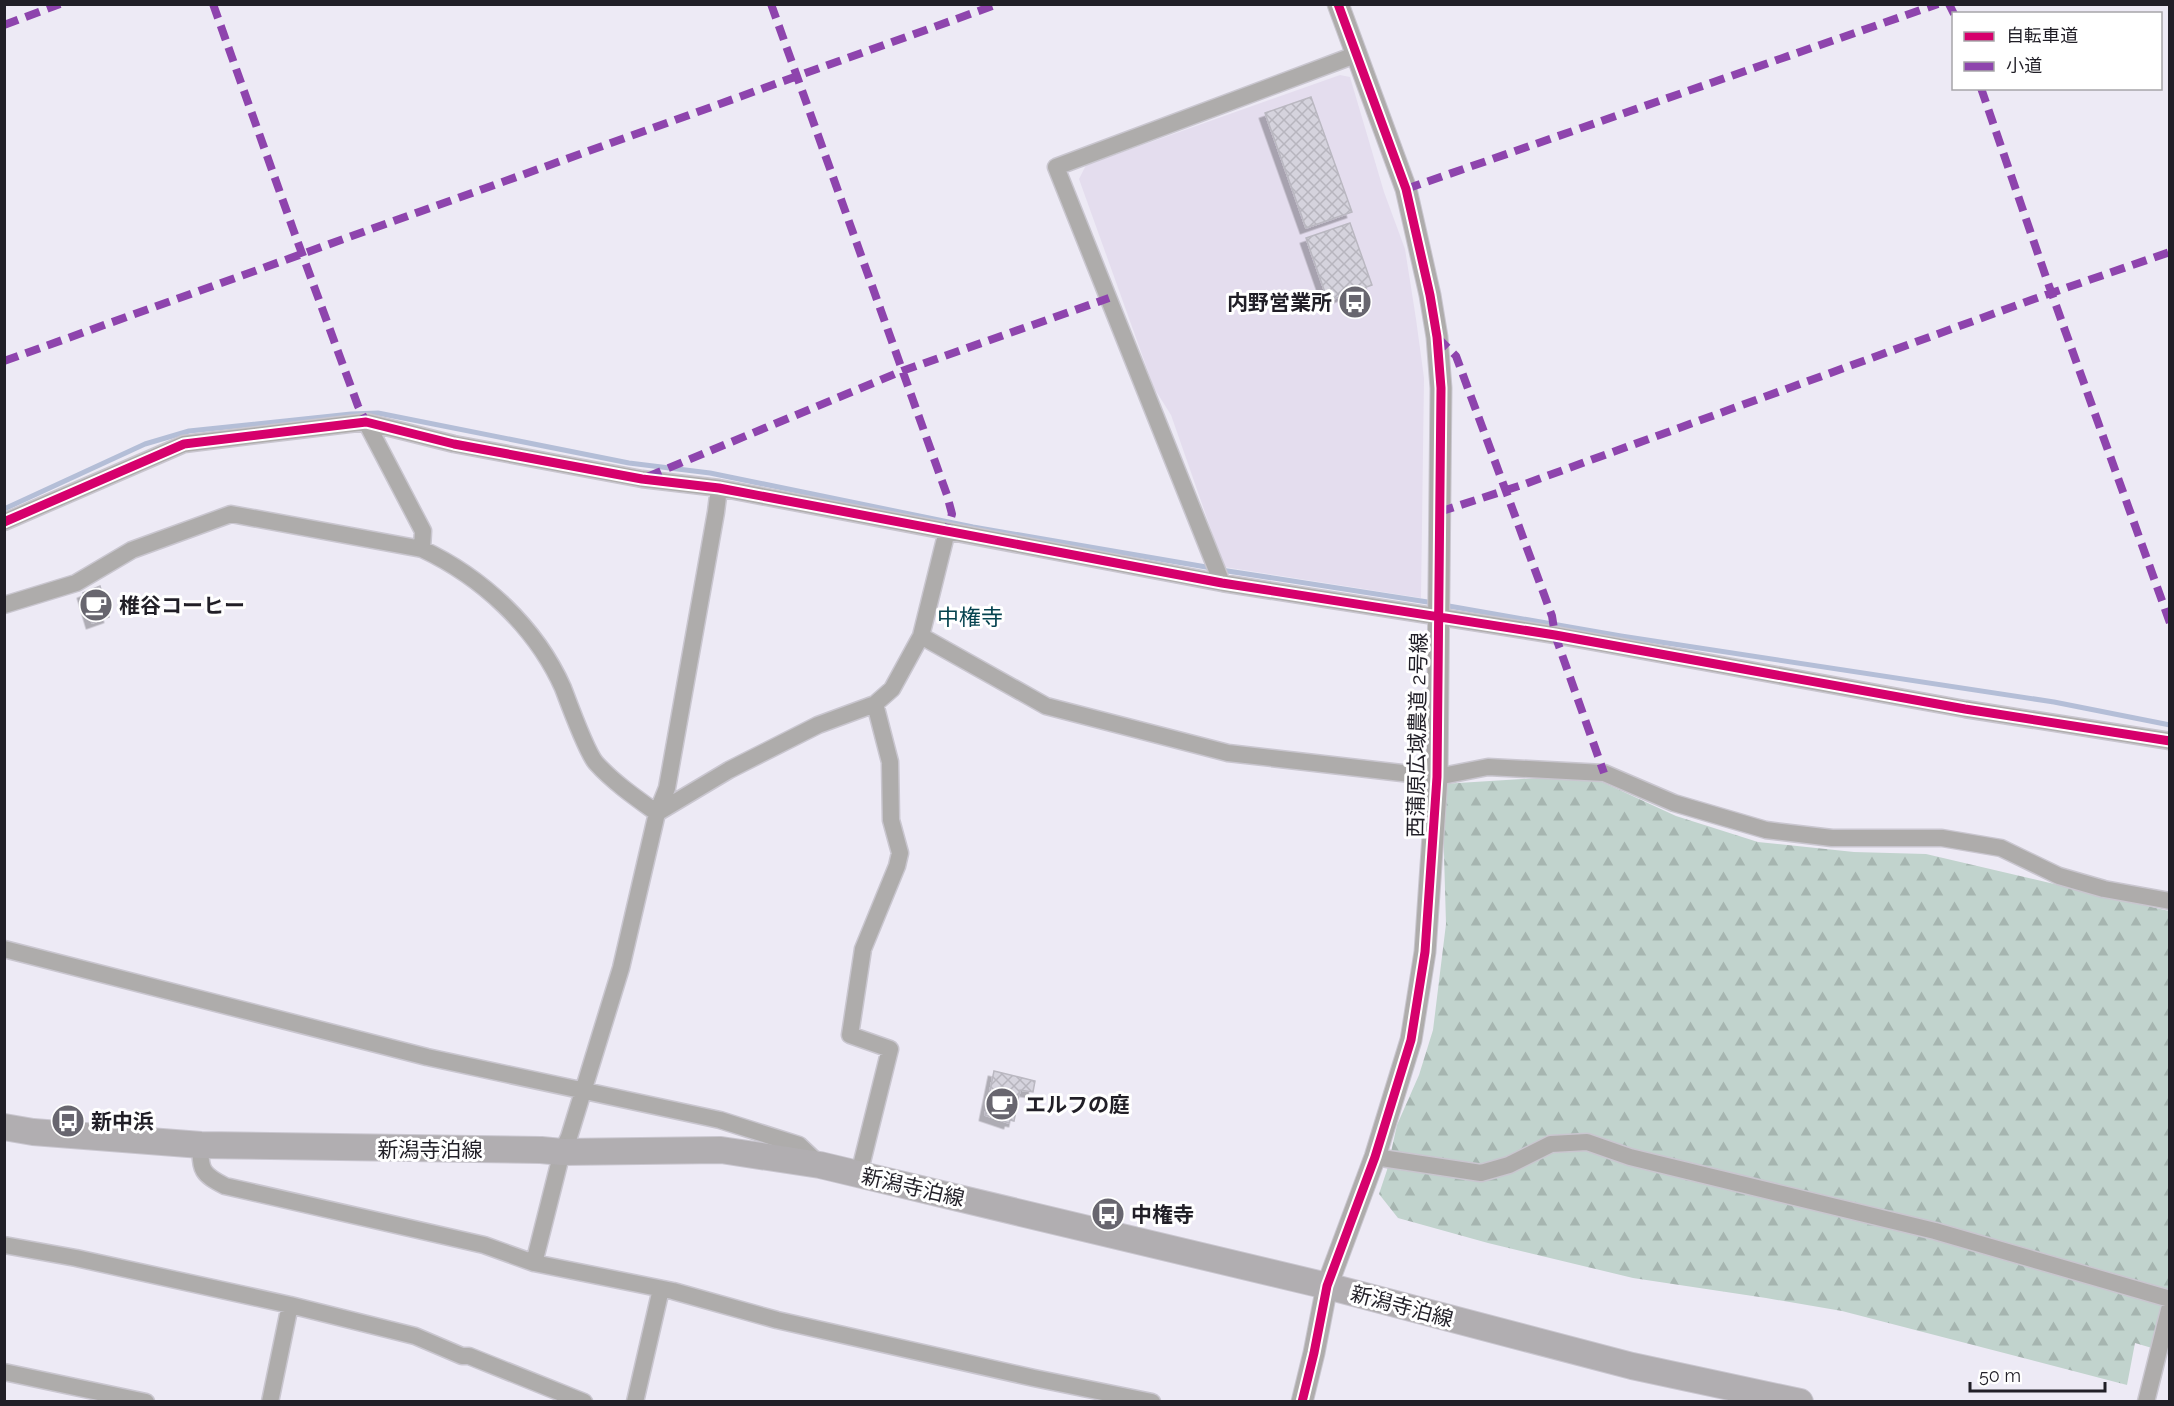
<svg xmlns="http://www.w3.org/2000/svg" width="2174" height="1406" viewBox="0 0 2174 1406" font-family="Raleway,'Noto Sans JP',sans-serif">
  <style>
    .industrial { fill: #e4ddee }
    .forest { fill: url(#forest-firs) }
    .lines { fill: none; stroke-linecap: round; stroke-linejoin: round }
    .stream { stroke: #b4bed7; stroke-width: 5 }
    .building { fill: url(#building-cross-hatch); stroke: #bab8c1; stroke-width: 1.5; filter: url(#shadow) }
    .minor-casing { stroke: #c9c6cf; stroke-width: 19 }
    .tertiary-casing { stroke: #c9c6cf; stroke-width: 23 }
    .primary-casing { stroke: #c9c6cf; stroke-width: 28 }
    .minor { stroke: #aeacab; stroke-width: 16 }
    .tertiary { stroke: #aeacab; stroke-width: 21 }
    .primary { stroke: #b1aeb1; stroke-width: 26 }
    .quiet { stroke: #8e44ad; stroke-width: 8; stroke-dasharray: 15 8; stroke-linecap: butt }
    .cycleway-casing { stroke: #fff; stroke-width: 13 }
    .cycleway { stroke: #d6006c; stroke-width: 9 }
    .labels { text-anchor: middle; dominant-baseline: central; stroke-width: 6; stroke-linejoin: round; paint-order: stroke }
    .poi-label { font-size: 21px; font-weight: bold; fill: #211f27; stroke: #fff; text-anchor: start }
    .street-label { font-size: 21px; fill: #211f27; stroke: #fff }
    .neighbourhood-label { font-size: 22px; fill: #05434f; stroke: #fff }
  </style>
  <defs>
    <pattern id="forest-firs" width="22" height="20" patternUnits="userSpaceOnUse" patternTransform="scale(1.5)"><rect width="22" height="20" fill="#c1d3cd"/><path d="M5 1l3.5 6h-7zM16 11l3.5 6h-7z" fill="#a6b5b0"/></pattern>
    <pattern id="building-cross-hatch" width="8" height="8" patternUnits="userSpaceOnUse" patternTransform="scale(1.5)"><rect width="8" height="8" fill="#d5d3dd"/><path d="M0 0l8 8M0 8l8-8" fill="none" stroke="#b7b5be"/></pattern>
    <filter id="shadow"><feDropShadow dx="-5.5" dy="5.5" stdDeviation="0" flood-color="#0004"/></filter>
  </defs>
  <rect width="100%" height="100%" fill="#edeaf5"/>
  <!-- industrial -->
  <path class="industrial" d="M 1340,75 L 1350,77 L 1384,192 L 1405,249 L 1416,319 L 1424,378 L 1421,598 L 1224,567 L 1171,415 L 1154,388 L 1079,179 L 1086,165 Z"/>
  <!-- forest -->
  <path class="forest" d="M 1587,775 L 1676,816 L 1758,842 L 1854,852 L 1926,854 L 2169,911 L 2169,1353 L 2135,1343 L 2127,1385 L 1842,1311 L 1766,1298 L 1633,1278 L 1488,1243 L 1398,1218 L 1379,1194 L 1387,1170 L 1397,1125 L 1419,1075 L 1433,1030 L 1446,924 L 1442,784 Z"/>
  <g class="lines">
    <!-- stream -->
    <path class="stream" d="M 4,509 L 145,444 L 189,431 L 351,414 L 378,413 L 629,463 L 710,473 L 973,527 L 1212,568
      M 1221,570 L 1434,603
      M 1443,605 L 1621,636 L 2054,702 L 2170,725"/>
  </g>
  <!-- building -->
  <path class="building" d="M 1311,97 L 1352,212 L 1306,228 L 1265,113 Z
    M 1350,223 L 1372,285 L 1328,301 L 1306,238 Z
    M 100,586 L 109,617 L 92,623 L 83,593 Z
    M 994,1071 L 1035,1081 L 1033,1092 L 1020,1090 L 1014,1121 L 1010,1120 L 1009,1123 L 985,1115 Z"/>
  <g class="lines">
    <defs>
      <path id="minor" d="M 366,422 L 423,531 L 422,549
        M 4,522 L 184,444 L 366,422 L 454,444 L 642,479 L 719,488 L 1222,583 L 1555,635 L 1965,709 L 2170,741
        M 1222,583 L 1056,167 L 1355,55
        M 4,605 L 76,583 L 132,550 L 231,514 L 422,549 C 482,577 536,627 563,688 C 569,704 587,753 596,763 C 613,782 636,798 657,813
        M 921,636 L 1046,706 L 1228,753 L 1437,777 L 1488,767 L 1604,773 L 1674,803 L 1766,830 L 1832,838 L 1942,838 L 2001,848 L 2059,876 L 2104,889 L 2170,901
        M 657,813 L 729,770 L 818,725 L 875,704 L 892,689 L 921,636 L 947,531
        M 4,949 L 427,1057 L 720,1120 L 799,1145 L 820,1165
        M 201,1145 C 199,1170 203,1175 225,1186 L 484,1245 L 534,1263 L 673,1291 L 777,1320 L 1034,1378 L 1152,1402
        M 1375,1157 L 1481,1173 L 1509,1165 L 1551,1144 L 1587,1142 L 1630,1157 L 1935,1231 L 2170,1299
        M 859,1174 L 890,1049 L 850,1035 L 863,949 L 897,866 L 900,853 L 891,820 L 890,762 L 875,704
        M 4,1245 L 76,1258 L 290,1305 L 415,1336 L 462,1356 L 469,1356 L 584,1402
        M 534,1263 L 562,1152 L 569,1137 L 621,968 L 657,813 L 667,788 L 716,512 L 719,488
        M 4,1372 L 146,1402
        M 270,1402 L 290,1305
        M 635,1402 L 661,1289
        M 2146,1402 L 2170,1306"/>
      <path id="tertiary" d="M 1302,1402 L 1314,1353 L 1327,1286 L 1375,1157 L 1411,1040 L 1425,952 L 1437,777 L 1441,388 L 1437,337 L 1430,295 L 1406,189 L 1338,4"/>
      <path id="primary" d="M 4,1127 L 33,1132 L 201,1145 L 541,1150 L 562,1152 L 721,1150 L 820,1165 L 1327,1286 L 1632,1366 L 1800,1402"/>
    </defs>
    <!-- minor casing -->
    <use href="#minor" class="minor-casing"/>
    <!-- tertiary casing -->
    <use href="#tertiary" class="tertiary-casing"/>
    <!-- primary casing -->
    <use href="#primary" class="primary-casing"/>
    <!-- minor -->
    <use href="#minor" class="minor"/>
    <!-- tertiary -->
    <use href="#tertiary" class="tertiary"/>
    <!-- primary -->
    <use href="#primary" class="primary"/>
    <!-- quiet -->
    <path class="quiet" d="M 213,4 L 293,229 L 358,406 L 366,422
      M 771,4 L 947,495 L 952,514 L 947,531
      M 1949,4 L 1954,14
      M 4,25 L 60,4
      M 1981,88 L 2048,283 L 2170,623
      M 1406,189 L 1938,4
      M 1437,337 L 1456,356 L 1552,616 L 1555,635 L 1604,773
      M 4,361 L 998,4
      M 647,477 L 902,371 L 1109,298
      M 1439,512 L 1522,485 L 2034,299 L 2170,252"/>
    <defs>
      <path id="cycleway" d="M 4,522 L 184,444 L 366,422 L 454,444 L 642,479 L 719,488 L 1222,583 L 1555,635 L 1965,709 L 2170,741
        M 1302,1402 L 1314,1353 L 1327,1286 L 1375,1157 L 1411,1040 L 1425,952 L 1437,777 L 1441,388 L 1437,337 L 1430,295 L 1406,189 L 1338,4"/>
    </defs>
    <!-- cycleway casing -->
    <use href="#cycleway" class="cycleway-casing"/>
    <!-- cycleway -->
    <use href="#cycleway" class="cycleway"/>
  </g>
  <!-- icons -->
  <defs>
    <symbol id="bus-disc" viewBox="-11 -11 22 22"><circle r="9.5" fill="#68666f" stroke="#fff"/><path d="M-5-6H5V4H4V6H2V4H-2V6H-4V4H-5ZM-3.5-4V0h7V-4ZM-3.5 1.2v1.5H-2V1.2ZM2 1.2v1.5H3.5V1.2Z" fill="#fff"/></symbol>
    <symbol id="cafe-disc" viewBox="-11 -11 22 22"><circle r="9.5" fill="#68666f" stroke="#fff"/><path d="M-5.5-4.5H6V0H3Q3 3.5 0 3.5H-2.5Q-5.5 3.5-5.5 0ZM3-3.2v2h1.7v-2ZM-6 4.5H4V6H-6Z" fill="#fff"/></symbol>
  </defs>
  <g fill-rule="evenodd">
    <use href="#bus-disc" x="1336" y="283" width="38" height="38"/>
    <use href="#cafe-disc" x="77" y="586" width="38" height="38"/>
    <use href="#cafe-disc" x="983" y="1085" width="38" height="38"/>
    <use href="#bus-disc" x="49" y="1102" width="38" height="38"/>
    <use href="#bus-disc" x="1089" y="1195" width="38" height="38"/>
  </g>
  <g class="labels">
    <!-- poi labels -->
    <g class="poi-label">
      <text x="1332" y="302" text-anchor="end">内野営業所</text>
      <text x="119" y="605">椎谷コーヒー</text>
      <text x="1025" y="1104">エルフの庭</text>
      <text x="91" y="1121">新中浜</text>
      <text x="1131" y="1214">中権寺</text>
    </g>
    <!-- street labels -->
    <g class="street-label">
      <text transform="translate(1417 735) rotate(-89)">西蒲原広域農道 2号線</text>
      <text x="430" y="1149">新潟寺泊線</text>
      <text transform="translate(913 1187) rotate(13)">新潟寺泊線</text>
      <text transform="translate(1402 1306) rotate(15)">新潟寺泊線</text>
    </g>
    <!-- neighbourhood labels -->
    <g class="neighbourhood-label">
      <text x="970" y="617">中権寺</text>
    </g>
  </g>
  <!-- border -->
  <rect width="2174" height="1406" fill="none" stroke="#211f27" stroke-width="12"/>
  <!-- legend -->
  <rect x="1952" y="12" width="210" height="78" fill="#ffffff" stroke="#a6a5a9" stroke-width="1.5"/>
  <rect x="1964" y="32" width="30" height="9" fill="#d6006c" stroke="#a6a5a9" stroke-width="1.5"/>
  <text x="2006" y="42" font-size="18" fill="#211f27">自転車道</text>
  <rect x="1964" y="62" width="30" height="9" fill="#8e44ad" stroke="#a6a5a9" stroke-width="1.5"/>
  <text x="2006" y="72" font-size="18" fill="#211f27">小道</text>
  <!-- scale -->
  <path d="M1970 1382v9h135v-9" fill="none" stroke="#211f27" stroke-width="3"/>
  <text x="1979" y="1382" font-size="18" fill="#211f27" stroke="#ffffff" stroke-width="4.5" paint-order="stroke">50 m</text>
</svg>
